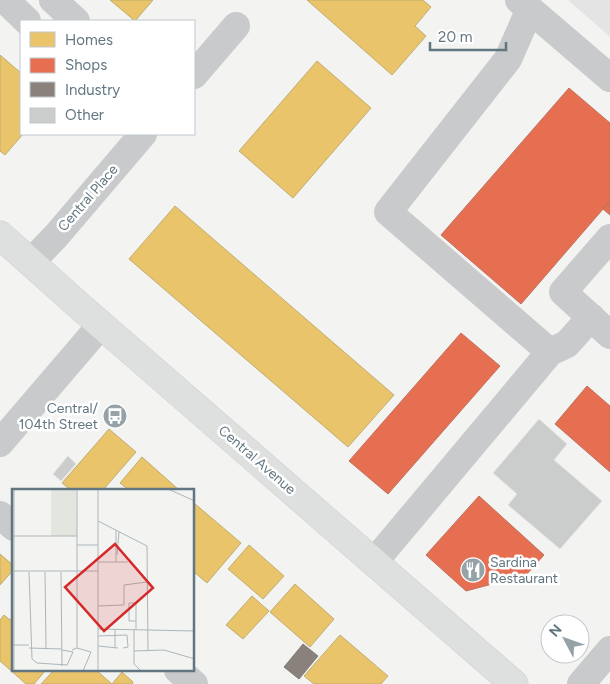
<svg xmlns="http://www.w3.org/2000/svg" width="610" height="684" viewBox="0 0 610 684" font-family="Figtree,sans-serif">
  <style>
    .built { fill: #e3e4e3 }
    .homes { fill: #e9c46a; stroke: #c0ad71 }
    .shops { fill: #e76f51; stroke: #bf715f }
    .industry { fill: #8a817c; stroke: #7e7e7e }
    .building { fill: #cbcccc; stroke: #e2e2e1 }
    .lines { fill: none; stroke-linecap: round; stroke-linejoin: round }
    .major-casing { stroke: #cfcfcf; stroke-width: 29 }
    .minor { stroke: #c8cacb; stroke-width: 28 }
    .major { stroke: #dedfdf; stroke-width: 28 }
    .labels { text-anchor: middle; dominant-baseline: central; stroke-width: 5; stroke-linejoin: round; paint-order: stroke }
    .street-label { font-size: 14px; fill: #627681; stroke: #fff }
    .poi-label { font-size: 14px; fill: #627681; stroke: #fff; text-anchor: end }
    .inset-road { fill: none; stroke: #acb6ba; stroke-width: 1 }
    .view { fill: #d62828; fill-opacity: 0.15; stroke: #d62828; stroke-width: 2.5 }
    .inset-edge { fill: none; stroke: #627681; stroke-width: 2.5 }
  </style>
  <rect width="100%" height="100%" fill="#f3f3f1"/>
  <!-- built -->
  <path class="built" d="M 568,0 L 610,0 L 610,37 Z"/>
  <!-- homes -->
  <path class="homes" d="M 110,0 L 153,0 L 135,21 Z
    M 307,0 L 423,0 L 431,7 L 415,26 L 426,36 L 392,75 Z
    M 0,55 L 21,73 L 21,134 L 23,134 L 5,155 L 0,151 Z
    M 317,61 L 371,108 L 293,198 L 239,151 Z
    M 175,206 L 394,395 L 348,447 L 129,259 Z
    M 109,429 L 136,452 L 103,490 L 71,490 L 62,483 Z
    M 142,457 L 179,490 L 129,490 L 120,483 Z
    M 194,503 L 241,543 L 207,583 L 194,572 Z
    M 249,545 L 284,576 L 263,599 L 228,569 Z
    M 0,554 L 14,566 L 14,569 L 0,585 Z
    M 295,584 L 334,619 L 310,647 L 270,612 Z
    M 252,596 L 269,611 L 243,639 L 226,625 Z
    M 4,615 L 10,620 L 14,615 L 14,670 L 46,670 L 34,684 L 26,684 L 0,661 L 0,620 Z
    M 340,635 L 388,676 L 381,684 L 314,684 L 304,676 Z
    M 54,670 L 96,670 L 112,684 L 122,672 L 133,682 L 132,684 L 41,684 Z"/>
  <!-- shops -->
  <path class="shops" d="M 569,88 L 610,123 L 610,201 L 521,304 L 441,235 Z
    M 610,201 L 610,215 L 603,209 Z
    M 461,333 L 500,366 L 388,494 L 349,461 Z
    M 587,386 L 610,406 L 610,472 L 555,424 Z
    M 479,496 L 544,555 L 526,575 L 466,591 L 426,555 Z"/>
  <!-- industry -->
  <path class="industry" d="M 303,644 L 318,656 L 299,679 L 284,667 Z"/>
  <!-- building -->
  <path class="building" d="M 539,419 L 567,444 L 554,460 L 602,501 L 560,549 L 508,505 L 517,494 L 493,473 Z
    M 68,456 L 76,464 L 61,481 L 53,474 Z"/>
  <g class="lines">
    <defs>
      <path id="major" d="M 0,235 L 76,303 L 514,684"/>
    </defs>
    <!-- major casing -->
    <use href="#major" class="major-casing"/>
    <!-- minor -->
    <path class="minor" d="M 5,0 L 27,21
      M 53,0 L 76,21
      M 519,0 L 610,78
      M 194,75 L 236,26
      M 610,238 L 563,292 L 610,335
      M 31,262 L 56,236 L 143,134
      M 550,352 L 567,344 L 591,317
      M 0,443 L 101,325
      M 0,515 L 14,527
      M 374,562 L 550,352 L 388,212 L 508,59 L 530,9
      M 178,670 L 194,684
      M 581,684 L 610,650"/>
    <!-- major -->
    <use href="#major" class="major"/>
  </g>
  <!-- icons -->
  <defs>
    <symbol id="bus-disc" viewBox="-11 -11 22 22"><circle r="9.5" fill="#95a2a8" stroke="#fff"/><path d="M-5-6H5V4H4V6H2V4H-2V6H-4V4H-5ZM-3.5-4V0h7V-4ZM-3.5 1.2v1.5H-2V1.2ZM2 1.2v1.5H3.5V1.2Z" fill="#fff"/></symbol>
    <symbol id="restaurant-disc" viewBox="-11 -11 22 22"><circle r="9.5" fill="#95a2a8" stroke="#fff"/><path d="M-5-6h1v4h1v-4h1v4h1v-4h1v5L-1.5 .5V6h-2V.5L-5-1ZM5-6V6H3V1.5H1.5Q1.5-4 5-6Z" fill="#fff"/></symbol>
  </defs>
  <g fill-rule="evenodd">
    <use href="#bus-disc" x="101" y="402" width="28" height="28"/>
    <use href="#restaurant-disc" x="459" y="556" width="28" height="28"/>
  </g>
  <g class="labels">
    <!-- street labels -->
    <g class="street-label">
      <text transform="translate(88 198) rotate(-49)">Central Place</text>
      <text transform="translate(257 460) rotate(41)">Central Avenue</text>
    </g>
    <!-- poi labels -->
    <g class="poi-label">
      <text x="98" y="408">Central/<tspan x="98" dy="16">104th Street</tspan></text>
      <text x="490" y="562" text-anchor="start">Sardina<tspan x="490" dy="16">Restaurant</tspan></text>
    </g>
  </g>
  <!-- overview -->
  <g transform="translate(12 489)">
    <rect width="182" height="182" fill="#f3f3f1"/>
    <path d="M 39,0 L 64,0 L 65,47 L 39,47 Z" fill="#e2e6df"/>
    <path class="inset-road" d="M 65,0 L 65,159M 156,0 L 183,12M 86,32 L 135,57 L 136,161M 104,41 L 104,73M 1,47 L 65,47M 65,56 L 86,56M 105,66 L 107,43M 86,73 L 116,73M 1,82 L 86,82M 17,83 L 20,170 L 25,174 L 55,176 L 61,163 L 50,161M 33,83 L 34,159M 49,83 L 50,177M 86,117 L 112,116 L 112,96 L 135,93M 124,132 L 117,132 L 117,114 L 124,114 L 124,140M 86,140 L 183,142M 122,140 L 122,175 L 129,182M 86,147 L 115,146 L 116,158 L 111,159M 1,156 L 17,156M 86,157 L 106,159M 103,158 L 103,140M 17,159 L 50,160M 60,161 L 65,159 L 79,163 L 71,182M 122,162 L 152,161 L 183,170M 2,182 L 2,0M 86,182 L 86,0"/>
    <path class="view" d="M 103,55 L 141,99 L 92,142 L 53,98 Z"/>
    <rect width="182" height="182" class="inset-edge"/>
  </g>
  <!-- legend -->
  <rect x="20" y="20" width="175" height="115" fill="#ffffff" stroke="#c0c8cd"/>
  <rect x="30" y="32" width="25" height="15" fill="#e9c46a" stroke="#c0c8cd"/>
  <text x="65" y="45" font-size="15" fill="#627681">Homes</text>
  <rect x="30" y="58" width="25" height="15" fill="#e76f51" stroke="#c0c8cd"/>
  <text x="65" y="70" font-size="15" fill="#627681">Shops</text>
  <rect x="30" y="82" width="25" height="15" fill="#8a817c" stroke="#c0c8cd"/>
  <text x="65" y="95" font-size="15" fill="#627681">Industry</text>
  <rect x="30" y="108" width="25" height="15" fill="#cbcccc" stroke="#c0c8cd"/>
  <text x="65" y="120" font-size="15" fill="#627681">Other</text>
  <!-- north arrow -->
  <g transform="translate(565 639) rotate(311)"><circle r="24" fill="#ffffff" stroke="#c0c8cd"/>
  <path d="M0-4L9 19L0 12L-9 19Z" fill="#95a2a8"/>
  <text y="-8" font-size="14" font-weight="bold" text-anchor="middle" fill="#627681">N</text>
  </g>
  <!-- scale -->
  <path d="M430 42v8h76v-8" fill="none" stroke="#627681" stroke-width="2.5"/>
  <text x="438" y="42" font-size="15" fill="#627681" stroke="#ffffff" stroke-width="4" paint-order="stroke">20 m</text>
</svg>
